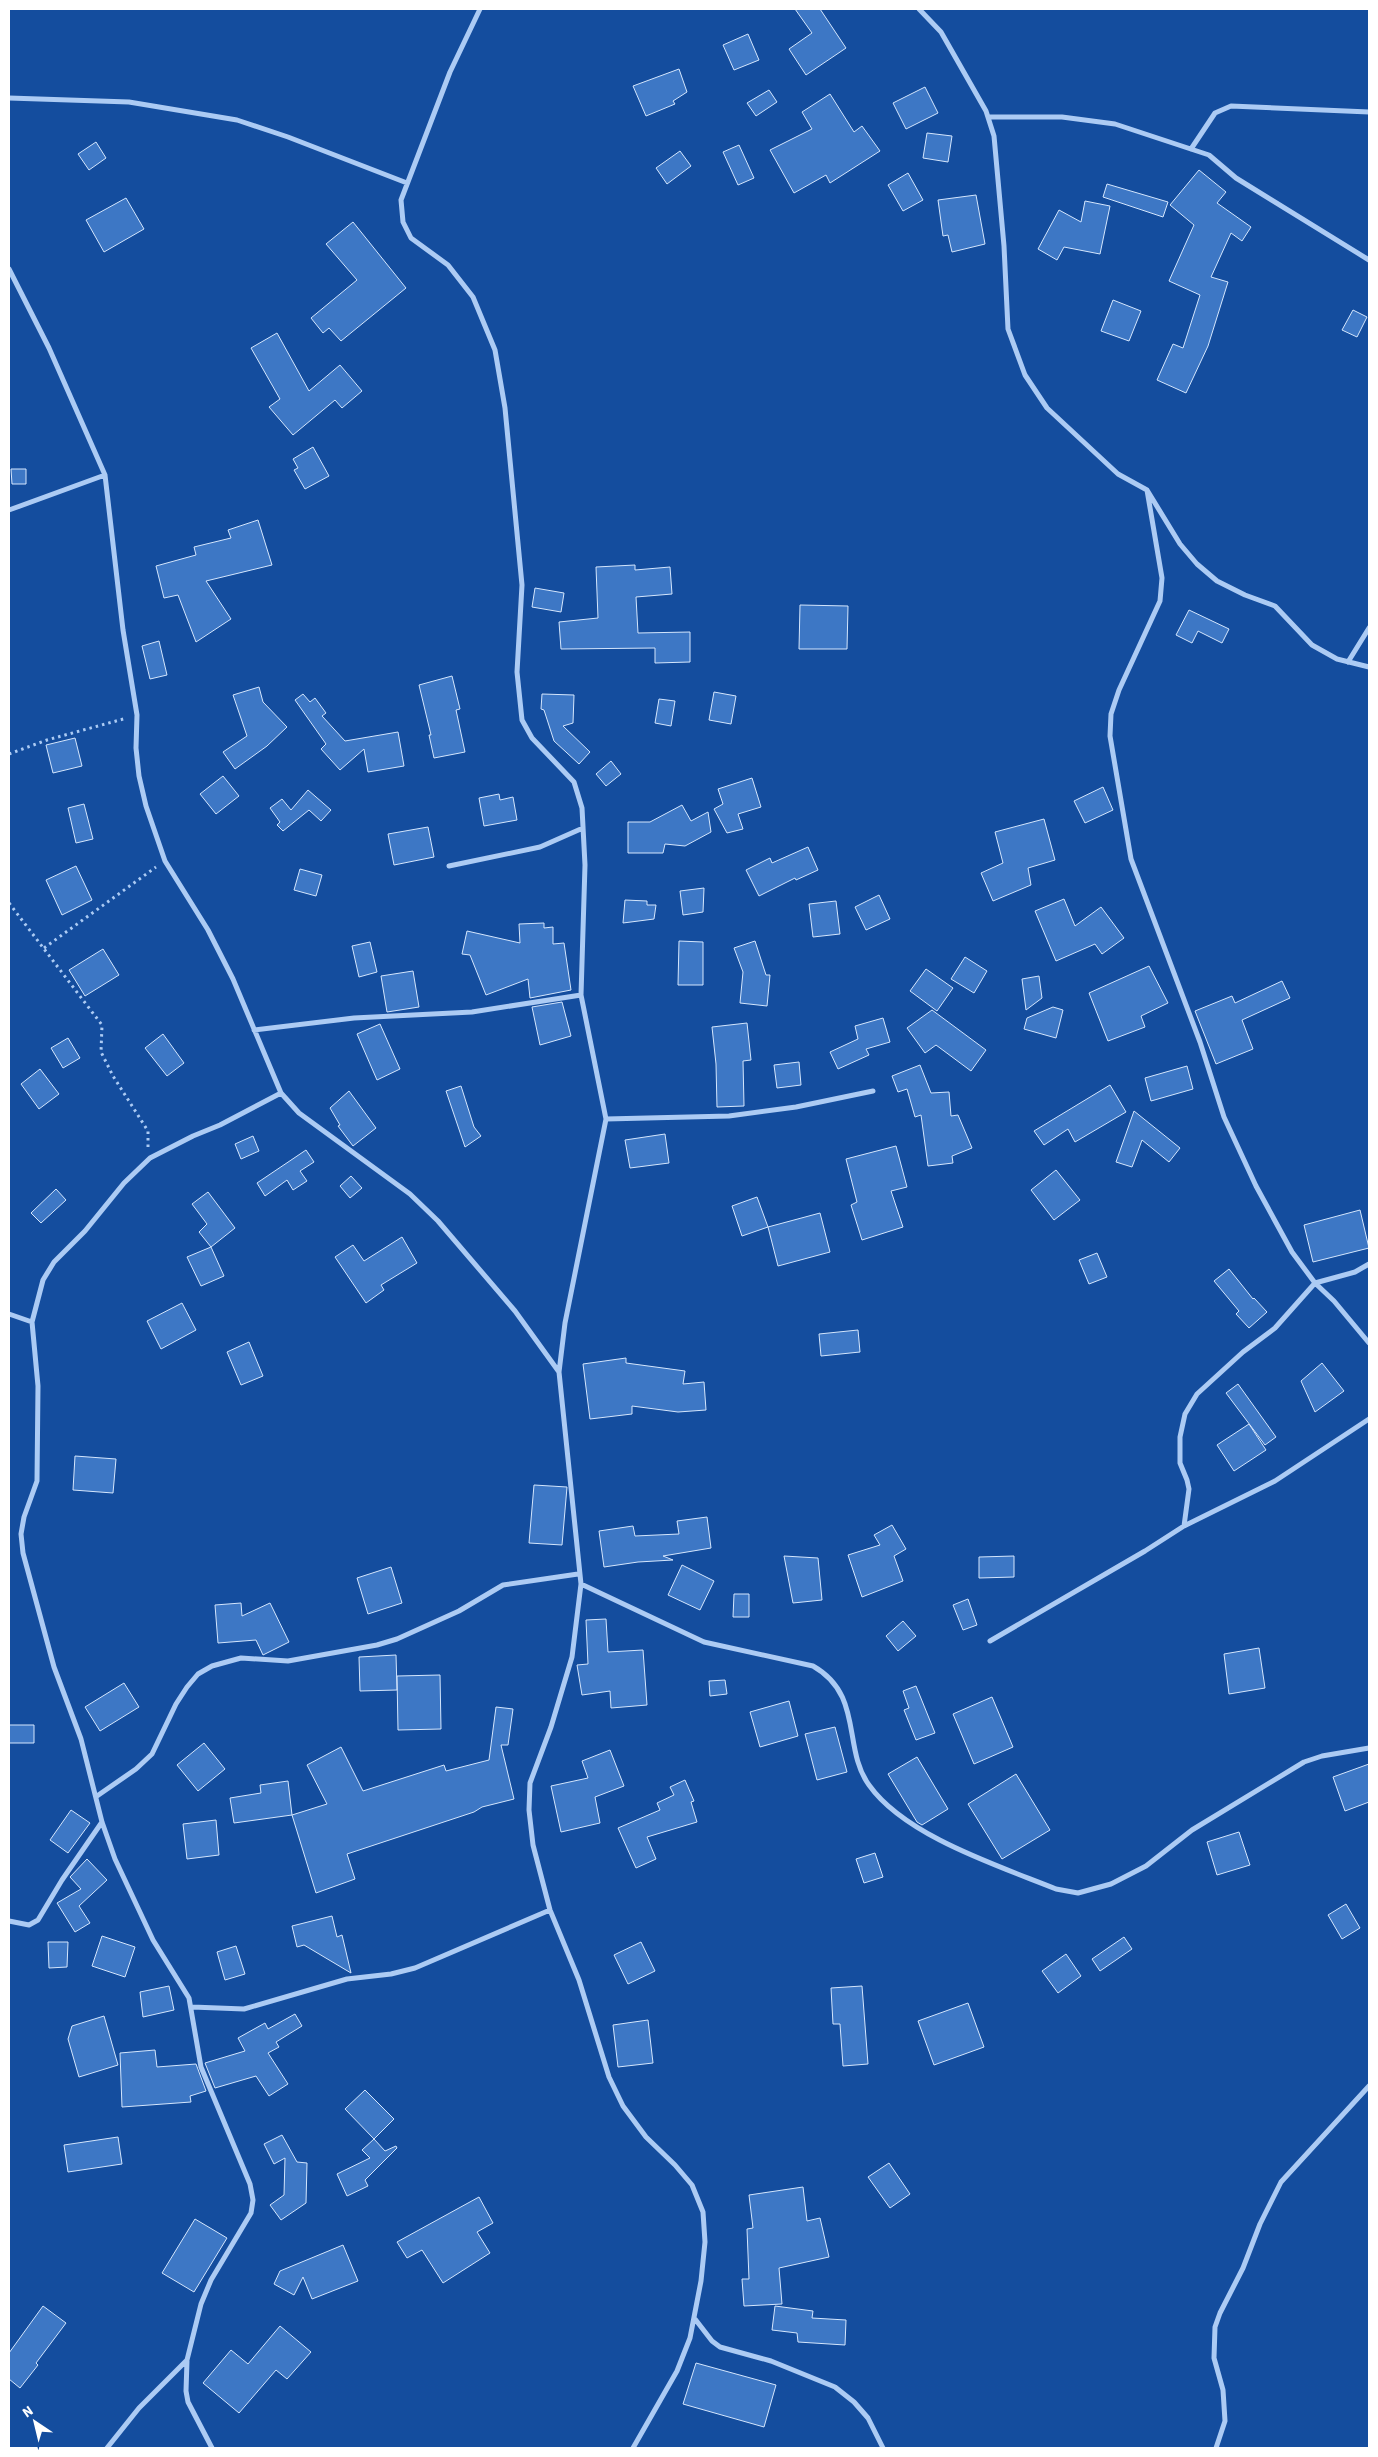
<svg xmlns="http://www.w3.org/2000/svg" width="1378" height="2457" viewBox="0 0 1378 2457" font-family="'Source Sans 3',sans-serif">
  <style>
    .building { fill: #3d77c5; stroke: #d4e6fd }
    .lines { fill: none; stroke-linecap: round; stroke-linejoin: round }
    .path { stroke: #accbf4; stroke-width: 3; stroke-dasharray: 2.5 4; stroke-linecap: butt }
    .street { stroke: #accbf4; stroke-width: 5 }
  </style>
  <rect width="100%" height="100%" fill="#144d9e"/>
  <!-- building -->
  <path class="building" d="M 795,9 L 820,9 L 846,48 L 806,75 L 789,49 L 812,33 Z
    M 748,34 L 759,60 L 734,70 L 723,45 Z
    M 679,69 L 687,92 L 673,101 L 675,104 L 646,116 L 633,86 Z
    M 925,87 L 938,113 L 906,129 L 893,103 Z
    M 769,90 L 777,102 L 756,116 L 747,103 Z
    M 830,94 L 854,132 L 862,126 L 880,151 L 830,183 L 826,175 L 794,193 L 770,150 L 812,129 L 802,112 Z
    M 927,133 L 952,136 L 948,162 L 923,158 Z
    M 96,142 L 106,158 L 89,170 L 78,154 Z
    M 739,145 L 754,178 L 738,185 L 723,152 Z
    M 680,151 L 691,166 L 667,184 L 656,168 Z
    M 1199,170 L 1226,192 L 1217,203 L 1251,227 L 1242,241 L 1231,233 L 1211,277 L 1228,282 L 1208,346 L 1186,393 L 1157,380 L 1173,344 L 1183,348 L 1200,295 L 1169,281 L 1194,225 L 1170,205 Z
    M 908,173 L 923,200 L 903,211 L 888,185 Z
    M 1107,184 L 1168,202 L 1163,217 L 1103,197 Z
    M 976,195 L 985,244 L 952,252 L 948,235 L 943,236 L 938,200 Z
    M 126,198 L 144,229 L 104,252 L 86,220 Z
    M 1085,201 L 1110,206 L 1100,254 L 1064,247 L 1057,260 L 1038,249 L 1059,210 L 1081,222 Z
    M 353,222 L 406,288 L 341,341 L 329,328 L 323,333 L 311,318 L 357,280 L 326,244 Z
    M 1113,300 L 1141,311 L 1129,341 L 1101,331 Z
    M 1353,310 L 1367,317 L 1357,337 L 1342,330 Z
    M 277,333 L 309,391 L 340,365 L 362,391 L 342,408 L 335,400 L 293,435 L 269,407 L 280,399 L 251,348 Z
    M 313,447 L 329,476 L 305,489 L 294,470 L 298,468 L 293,459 Z
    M 11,469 L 26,469 L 26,484 L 12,484 Z
    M 258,520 L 272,565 L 206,581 L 231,619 L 196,642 L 178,595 L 164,598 L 156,566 L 196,555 L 194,547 L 231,538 L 228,530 Z
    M 635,565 L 635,570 L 670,567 L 672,594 L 636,597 L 638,633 L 690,632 L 690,662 L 655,663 L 655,648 L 561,649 L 559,622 L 598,618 L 596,567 Z
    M 535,588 L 564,593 L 561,612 L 532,607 Z
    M 800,605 L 848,606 L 847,649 L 799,649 Z
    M 1189,610 L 1229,629 L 1222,643 L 1198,631 L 1192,643 L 1176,635 Z
    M 159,641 L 167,675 L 150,679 L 142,646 Z
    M 452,676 L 460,709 L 456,710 L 465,752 L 434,758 L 429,735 L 431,735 L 419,685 Z
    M 259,687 L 263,702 L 287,727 L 267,746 L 235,769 L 223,752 L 247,736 L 233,695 Z
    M 714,692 L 736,696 L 731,724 L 709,720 Z
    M 303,694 L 310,702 L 315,698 L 326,713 L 322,716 L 345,741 L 398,732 L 404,766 L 368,772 L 364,749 L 340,770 L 321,749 L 326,744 L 295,700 Z
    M 542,694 L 574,695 L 573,723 L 563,726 L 590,752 L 579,764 L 554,741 L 544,710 L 541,709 Z
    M 659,699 L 675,701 L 671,726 L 655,723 Z
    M 75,738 L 82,766 L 53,773 L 46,745 Z
    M 611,761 L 621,774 L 606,786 L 596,774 Z
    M 223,776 L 239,796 L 216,814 L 200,794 Z
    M 752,778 L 761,807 L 738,814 L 743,829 L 727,833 L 714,809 L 723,804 L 718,789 Z
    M 1103,787 L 1113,810 L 1085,823 L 1074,801 Z
    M 308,790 L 331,810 L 321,821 L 309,810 L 283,831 L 277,825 L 280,822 L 270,808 L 282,799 L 291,810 Z
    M 499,794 L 500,800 L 513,797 L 517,820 L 484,826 L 479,798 Z
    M 84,804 L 93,839 L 76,843 L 68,808 Z
    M 682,805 L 691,821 L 708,812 L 711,832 L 685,846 L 665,844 L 663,853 L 628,853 L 628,822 L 650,822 Z
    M 1044,819 L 1055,860 L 1028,868 L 1031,885 L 993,901 L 981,873 L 1003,863 L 995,832 Z
    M 428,827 L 434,857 L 394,865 L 388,834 Z
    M 808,847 L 818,870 L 796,880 L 795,878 L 759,896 L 746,870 L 770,858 L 772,863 Z
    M 76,866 L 92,900 L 62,915 L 46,880 Z
    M 300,869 L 322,875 L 316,896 L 294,890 Z
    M 704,888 L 703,912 L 683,915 L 680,891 Z
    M 879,895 L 890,919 L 866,930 L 855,907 Z
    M 1064,899 L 1075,926 L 1101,907 L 1124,938 L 1102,954 L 1095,944 L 1056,961 L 1035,911 Z
    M 625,900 L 647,901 L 647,905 L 656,905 L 654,919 L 623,923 Z
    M 836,901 L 840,934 L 813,937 L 809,904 Z
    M 544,923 L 544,928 L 553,927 L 553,944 L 564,943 L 571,990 L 530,998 L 528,979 L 486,995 L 470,955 L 462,954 L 467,931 L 520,943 L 519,924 Z
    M 679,941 L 703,942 L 703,985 L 678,985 Z
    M 755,941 L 766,975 L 770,975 L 767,1006 L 740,1003 L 743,972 L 734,948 Z
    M 370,942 L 377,972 L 359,977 L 352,946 Z
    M 103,949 L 119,975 L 85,996 L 69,970 Z
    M 965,957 L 987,971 L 974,993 L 951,979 Z
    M 1149,966 L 1168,1003 L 1141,1016 L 1145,1027 L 1108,1041 L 1089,993 Z
    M 926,969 L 953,988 L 937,1011 L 910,991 Z
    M 413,971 L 419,1007 L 387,1012 L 381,976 Z
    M 1039,976 L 1042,998 L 1026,1010 L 1022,979 Z
    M 1282,981 L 1290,998 L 1242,1020 L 1253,1049 L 1216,1064 L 1195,1011 L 1232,996 L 1235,1003 Z
    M 562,1002 L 571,1036 L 540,1045 L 532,1007 Z
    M 1053,1007 L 1063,1010 L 1056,1038 L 1024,1029 L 1027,1018 Z
    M 932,1010 L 986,1050 L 971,1071 L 936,1045 L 925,1053 L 907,1028 Z
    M 883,1018 L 890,1042 L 866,1049 L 869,1055 L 838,1069 L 830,1052 L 858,1039 L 855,1026 Z
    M 747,1023 L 751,1060 L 743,1061 L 744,1106 L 717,1107 L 716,1064 L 712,1027 Z
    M 380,1024 L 400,1069 L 377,1080 L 357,1034 Z
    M 163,1034 L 184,1063 L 167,1076 L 145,1048 Z
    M 68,1038 L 80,1058 L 63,1068 L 51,1048 Z
    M 799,1062 L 801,1085 L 777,1088 L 774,1065 Z
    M 920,1065 L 931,1093 L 949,1092 L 951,1116 L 958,1115 L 972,1148 L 952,1156 L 953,1163 L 928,1166 L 921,1115 L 915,1117 L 907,1089 L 898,1092 L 892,1076 Z
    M 1187,1066 L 1193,1089 L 1151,1101 L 1145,1078 Z
    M 40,1069 L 59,1094 L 39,1109 L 21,1084 Z
    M 1110,1085 L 1126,1112 L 1075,1142 L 1068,1129 L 1044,1145 L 1034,1131 Z
    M 461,1086 L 474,1127 L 481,1136 L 465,1147 L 446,1091 Z
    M 349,1091 L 376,1128 L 353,1146 L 338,1126 L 340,1125 L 330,1108 Z
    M 1134,1111 L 1180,1148 L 1169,1162 L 1142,1140 L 1132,1167 L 1116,1162 Z
    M 665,1134 L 669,1163 L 630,1168 L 625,1140 Z
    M 253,1136 L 259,1151 L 241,1159 L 235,1144 Z
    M 896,1146 L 907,1187 L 891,1191 L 903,1227 L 862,1240 L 851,1205 L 857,1202 L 846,1159 Z
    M 306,1150 L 314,1162 L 300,1171 L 307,1181 L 293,1190 L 287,1180 L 265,1196 L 257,1183 Z
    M 1056,1170 L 1080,1200 L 1054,1220 L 1031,1190 Z
    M 351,1176 L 362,1188 L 350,1198 L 340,1186 Z
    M 56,1189 L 66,1200 L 41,1223 L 31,1213 Z
    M 208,1192 L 235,1228 L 211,1247 L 199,1232 L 207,1224 L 192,1204 Z
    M 757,1197 L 768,1227 L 742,1236 L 732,1206 Z
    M 1360,1210 L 1369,1248 L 1313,1262 L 1304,1225 Z
    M 820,1213 L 830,1252 L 778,1266 L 768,1227 Z
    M 402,1237 L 417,1263 L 381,1285 L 384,1290 L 366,1303 L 335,1257 L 353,1245 L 364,1261 Z
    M 211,1247 L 224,1276 L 201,1286 L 187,1257 Z
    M 1097,1253 L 1107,1277 L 1089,1284 L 1079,1260 Z
    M 1229,1269 L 1253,1299 L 1254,1298 L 1267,1312 L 1249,1328 L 1236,1314 L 1239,1311 L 1214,1281 Z
    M 182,1303 L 196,1330 L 161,1349 L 147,1321 Z
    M 858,1330 L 860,1352 L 821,1356 L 819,1334 Z
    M 249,1342 L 263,1376 L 241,1385 L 227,1352 Z
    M 626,1358 L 626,1363 L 685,1371 L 683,1384 L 704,1382 L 706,1410 L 678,1412 L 632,1406 L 632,1414 L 590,1419 L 583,1364 Z
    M 1322,1363 L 1344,1391 L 1315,1412 L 1301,1381 Z
    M 1238,1384 L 1276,1437 L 1265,1445 L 1226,1393 Z
    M 1249,1424 L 1266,1450 L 1234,1471 L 1217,1445 Z
    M 75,1456 L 116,1459 L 113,1493 L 73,1490 Z
    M 534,1485 L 567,1487 L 562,1545 L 529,1543 Z
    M 707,1517 L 711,1548 L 663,1556 L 673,1560 L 638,1562 L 604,1567 L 599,1531 L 633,1526 L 635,1536 L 679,1534 L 677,1521 Z
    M 892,1525 L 906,1549 L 894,1556 L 903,1581 L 862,1597 L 848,1555 L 880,1545 L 874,1535 Z
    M 784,1556 L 818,1558 L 822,1600 L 793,1603 Z
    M 1014,1556 L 1014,1577 L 979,1578 L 979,1557 Z
    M 682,1565 L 714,1581 L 700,1610 L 668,1595 Z
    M 391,1567 L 402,1603 L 368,1614 L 357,1578 Z
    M 734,1594 L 749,1594 L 749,1617 L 733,1617 Z
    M 968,1599 L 977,1625 L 963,1630 L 953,1605 Z
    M 241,1603 L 242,1616 L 270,1603 L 289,1642 L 263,1655 L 256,1640 L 218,1643 L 215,1605 Z
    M 606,1619 L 608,1652 L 643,1650 L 647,1705 L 611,1708 L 610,1691 L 582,1695 L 577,1665 L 588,1664 L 586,1620 Z
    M 903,1621 L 916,1636 L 898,1651 L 886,1636 Z
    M 1259,1648 L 1265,1688 L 1229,1694 L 1224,1654 Z
    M 396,1655 L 397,1690 L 360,1691 L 359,1657 Z
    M 440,1675 L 441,1729 L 398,1730 L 397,1676 Z
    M 725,1680 L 727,1694 L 710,1696 L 709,1681 Z
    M 124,1683 L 139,1707 L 100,1731 L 85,1707 Z
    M 916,1686 L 935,1733 L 916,1740 L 904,1710 L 909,1708 L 903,1691 Z
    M 992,1697 L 1013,1747 L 974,1764 L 953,1714 Z
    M 789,1701 L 798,1736 L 760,1747 L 750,1712 Z
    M 496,1707 L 513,1709 L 508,1745 L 501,1745 L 514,1799 L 482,1807 L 474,1812 L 347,1854 L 355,1879 L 316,1893 L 292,1815 L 327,1804 L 307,1765 L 341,1747 L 363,1791 L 444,1765 L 446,1771 L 489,1760 Z
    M 9,1725 L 34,1725 L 34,1743 L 9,1743 Z
    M 835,1727 L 847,1772 L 817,1780 L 805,1734 Z
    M 204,1743 L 225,1769 L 198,1791 L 177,1765 Z
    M 610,1750 L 624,1786 L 595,1797 L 600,1823 L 561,1832 L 551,1786 L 588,1778 L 582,1761 Z
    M 917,1757 L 948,1809 L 922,1825 L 917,1822 L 888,1774 Z
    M 1369,1764 L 1369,1802 L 1345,1811 L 1333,1777 Z
    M 1016,1774 L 1050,1830 L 1002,1859 L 968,1804 Z
    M 685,1780 L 694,1801 L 691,1802 L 697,1822 L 647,1837 L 656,1859 L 636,1868 L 618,1828 L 660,1810 L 657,1803 L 674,1795 L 670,1787 Z
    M 288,1781 L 292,1815 L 234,1823 L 230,1798 L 261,1793 L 260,1785 Z
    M 71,1810 L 90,1823 L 68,1853 L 50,1840 Z
    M 216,1820 L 219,1855 L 187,1859 L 183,1824 Z
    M 1239,1832 L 1250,1865 L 1217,1875 L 1207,1842 Z
    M 875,1853 L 883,1877 L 864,1883 L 856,1859 Z
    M 87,1859 L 107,1880 L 79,1906 L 90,1923 L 75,1932 L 57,1903 L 81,1889 L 70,1877 Z
    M 1346,1904 L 1360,1928 L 1342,1939 L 1328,1915 Z
    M 332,1916 L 337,1937 L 342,1935 L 351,1973 L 304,1945 L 297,1947 L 292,1926 Z
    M 102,1936 L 135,1947 L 125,1977 L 92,1966 Z
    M 1124,1937 L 1132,1949 L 1100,1971 L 1092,1959 Z
    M 48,1942 L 68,1942 L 67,1967 L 49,1968 Z
    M 641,1942 L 655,1971 L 628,1984 L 614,1955 Z
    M 236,1946 L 245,1974 L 225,1980 L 217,1952 Z
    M 1066,1954 L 1081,1976 L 1058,1993 L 1042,1971 Z
    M 169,1986 L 174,2010 L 143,2017 L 140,1992 Z
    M 862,1986 L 868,2064 L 843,2066 L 840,2024 L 833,2024 L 831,1988 Z
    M 968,2003 L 984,2047 L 934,2065 L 918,2021 Z
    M 295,2014 L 302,2026 L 276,2042 L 279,2047 L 268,2053 L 288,2084 L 269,2096 L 256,2076 L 215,2088 L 205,2063 L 245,2051 L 238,2038 L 265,2023 L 268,2029 Z
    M 104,2016 L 118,2065 L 79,2077 L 68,2039 L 72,2026 Z
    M 648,2020 L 653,2063 L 618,2067 L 613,2025 Z
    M 155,2050 L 157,2067 L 196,2064 L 206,2091 L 190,2096 L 191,2102 L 122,2107 L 120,2053 Z
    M 365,2090 L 394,2119 L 374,2139 L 345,2109 Z
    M 282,2135 L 297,2162 L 307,2163 L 306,2203 L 281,2220 L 270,2205 L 284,2195 L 285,2158 L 274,2164 L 264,2144 Z
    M 118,2137 L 122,2164 L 68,2172 L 64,2145 Z
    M 374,2139 L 385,2151 L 396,2146 L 397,2148 L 365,2180 L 368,2186 L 347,2196 L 337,2174 L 370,2158 L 362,2150 Z
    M 889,2163 L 910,2194 L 890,2208 L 868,2177 Z
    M 803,2187 L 807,2221 L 820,2218 L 829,2257 L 779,2268 L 782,2304 L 744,2306 L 742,2279 L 749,2279 L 747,2229 L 753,2228 L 749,2195 Z
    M 479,2197 L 493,2223 L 477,2232 L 490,2253 L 443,2283 L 422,2250 L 407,2258 L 397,2242 Z
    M 195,2219 L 227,2238 L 194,2292 L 162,2273 Z
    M 343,2245 L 358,2281 L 312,2299 L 303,2277 L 294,2295 L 274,2284 L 280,2271 Z
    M 43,2306 L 66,2323 L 36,2363 L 38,2365 L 20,2388 L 9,2379 L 9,2353 Z
    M 775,2306 L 813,2311 L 812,2318 L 846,2320 L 845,2345 L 798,2342 L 797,2333 L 772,2330 Z
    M 280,2326 L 311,2352 L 287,2379 L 276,2370 L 239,2413 L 203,2383 L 231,2350 L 248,2364 Z
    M 696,2363 L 776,2385 L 764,2427 L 683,2404 Z"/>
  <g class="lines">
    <!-- path -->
    <path class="path" d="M 9,754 L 47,740 L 127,718
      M 9,903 L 102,1025 L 101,1052 L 113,1076 L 148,1131 L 148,1147
      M 44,948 L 156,867"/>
    <!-- street -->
    <path class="street" d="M 480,9 L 450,72 L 401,200 L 403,222 L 411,238 L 448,265 L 473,297 L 495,350 L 505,408 L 522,585 L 517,672 L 522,720 L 532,738 L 574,782 L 582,808 L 585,865 L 581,995 L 606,1119 L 565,1323 L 559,1372 L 581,1584 L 572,1657 L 551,1727 L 530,1783 L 529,1810 L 533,1845 L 550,1910 L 579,1980 L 609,2077 L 623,2106 L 646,2137 L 675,2165 L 692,2185 L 703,2212 L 705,2242 L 701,2281 L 690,2338 L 677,2371 L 633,2448
      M 919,9 L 941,32 L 986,111 L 994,136 L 1004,246 L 1008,329 L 1025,375 L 1047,408 L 1118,474 L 1147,490 L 1180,544 L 1197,564 L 1217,581 L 1245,595 L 1275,606 L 1312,645 L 1337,659 L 1369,667
      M 9,98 L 129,102 L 237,120 L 288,137 L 407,183
      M 988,117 L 1062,117 L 1115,124 L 1209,155 L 1236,178 L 1369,260
      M 1191,149 L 1215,113 L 1231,106 L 1369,112
      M 9,269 L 49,348 L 105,475 L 123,630 L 137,715 L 136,748 L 139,776 L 146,806 L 165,861 L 208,930 L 233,979 L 281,1093 L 299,1113 L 410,1194 L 438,1221 L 515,1311 L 559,1372
      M 1147,490 L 1162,578 L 1160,601 L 1119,690 L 1111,714 L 1110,736 L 1131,859 L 1200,1042 L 1224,1117 L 1256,1186 L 1292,1252 L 1315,1283 L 1334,1301 L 1369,1343
      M 9,510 L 105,475
      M 1348,662 L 1369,628
      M 449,866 L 540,847 L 583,828
      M 254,1030 L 354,1018 L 472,1012 L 581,995
      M 606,1119 L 729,1116 L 796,1107 L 873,1091
      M 9,1314 L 32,1322
      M 1184,1526 L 1189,1489 L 1187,1480 L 1180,1463 L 1180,1437 L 1185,1414 L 1197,1394 L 1243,1352 L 1275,1328 L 1315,1283 L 1355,1272 L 1369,1264
      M 581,1584 L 704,1642 L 813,1666 C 864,1695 842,1748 869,1785 C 905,1836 999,1866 1056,1889 L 1078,1893 L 1111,1884 L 1146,1866 L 1192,1830 L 1304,1762 L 1322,1756 L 1369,1748
      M 990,1641 L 1145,1551 L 1184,1526 L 1275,1481 L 1369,1419
      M 97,1796 L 136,1769 L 152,1754 L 176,1704 L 187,1687 L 198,1674 L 212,1666 L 241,1658 L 288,1661 L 377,1645 L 397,1639 L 459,1611 L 503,1585 L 578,1574
      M 9,1921 L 29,1925 L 38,1920 L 62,1880 L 102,1822
      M 192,2007 L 244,2009 L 347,1979 L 391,1974 L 415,1968 L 550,1910
      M 695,2319 L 712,2341 L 720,2347 L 771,2361 L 835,2387 L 854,2402 L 868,2418 L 883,2448
      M 187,2361 L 186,2391 L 188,2402 L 212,2448
      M 107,2448 L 139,2408 L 187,2360 L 201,2304 L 211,2280 L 251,2213 L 253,2200 L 250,2184 L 201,2067 L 189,1998 L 153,1940 L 115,1859 L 102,1822 L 81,1739 L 54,1667 L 23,1553 L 21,1534 L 24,1517 L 37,1481 L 38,1386 L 32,1322 L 43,1280 L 54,1262 L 85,1231 L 124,1183 L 150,1158 L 193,1136 L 220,1125 L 281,1093
      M 1216,2448 L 1225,2421 L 1223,2390 L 1214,2358 L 1215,2327 L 1220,2313 L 1243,2268 L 1260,2224 L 1281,2182 L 1369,2086"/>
  </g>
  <!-- border -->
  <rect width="1378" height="2457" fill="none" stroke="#ffffff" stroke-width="20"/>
  <!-- north arrow -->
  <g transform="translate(35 2422) rotate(325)" stroke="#144d9e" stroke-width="4" paint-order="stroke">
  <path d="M0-4L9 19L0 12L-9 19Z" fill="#ffffff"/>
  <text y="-8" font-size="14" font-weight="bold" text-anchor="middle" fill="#ffffff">N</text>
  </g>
</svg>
